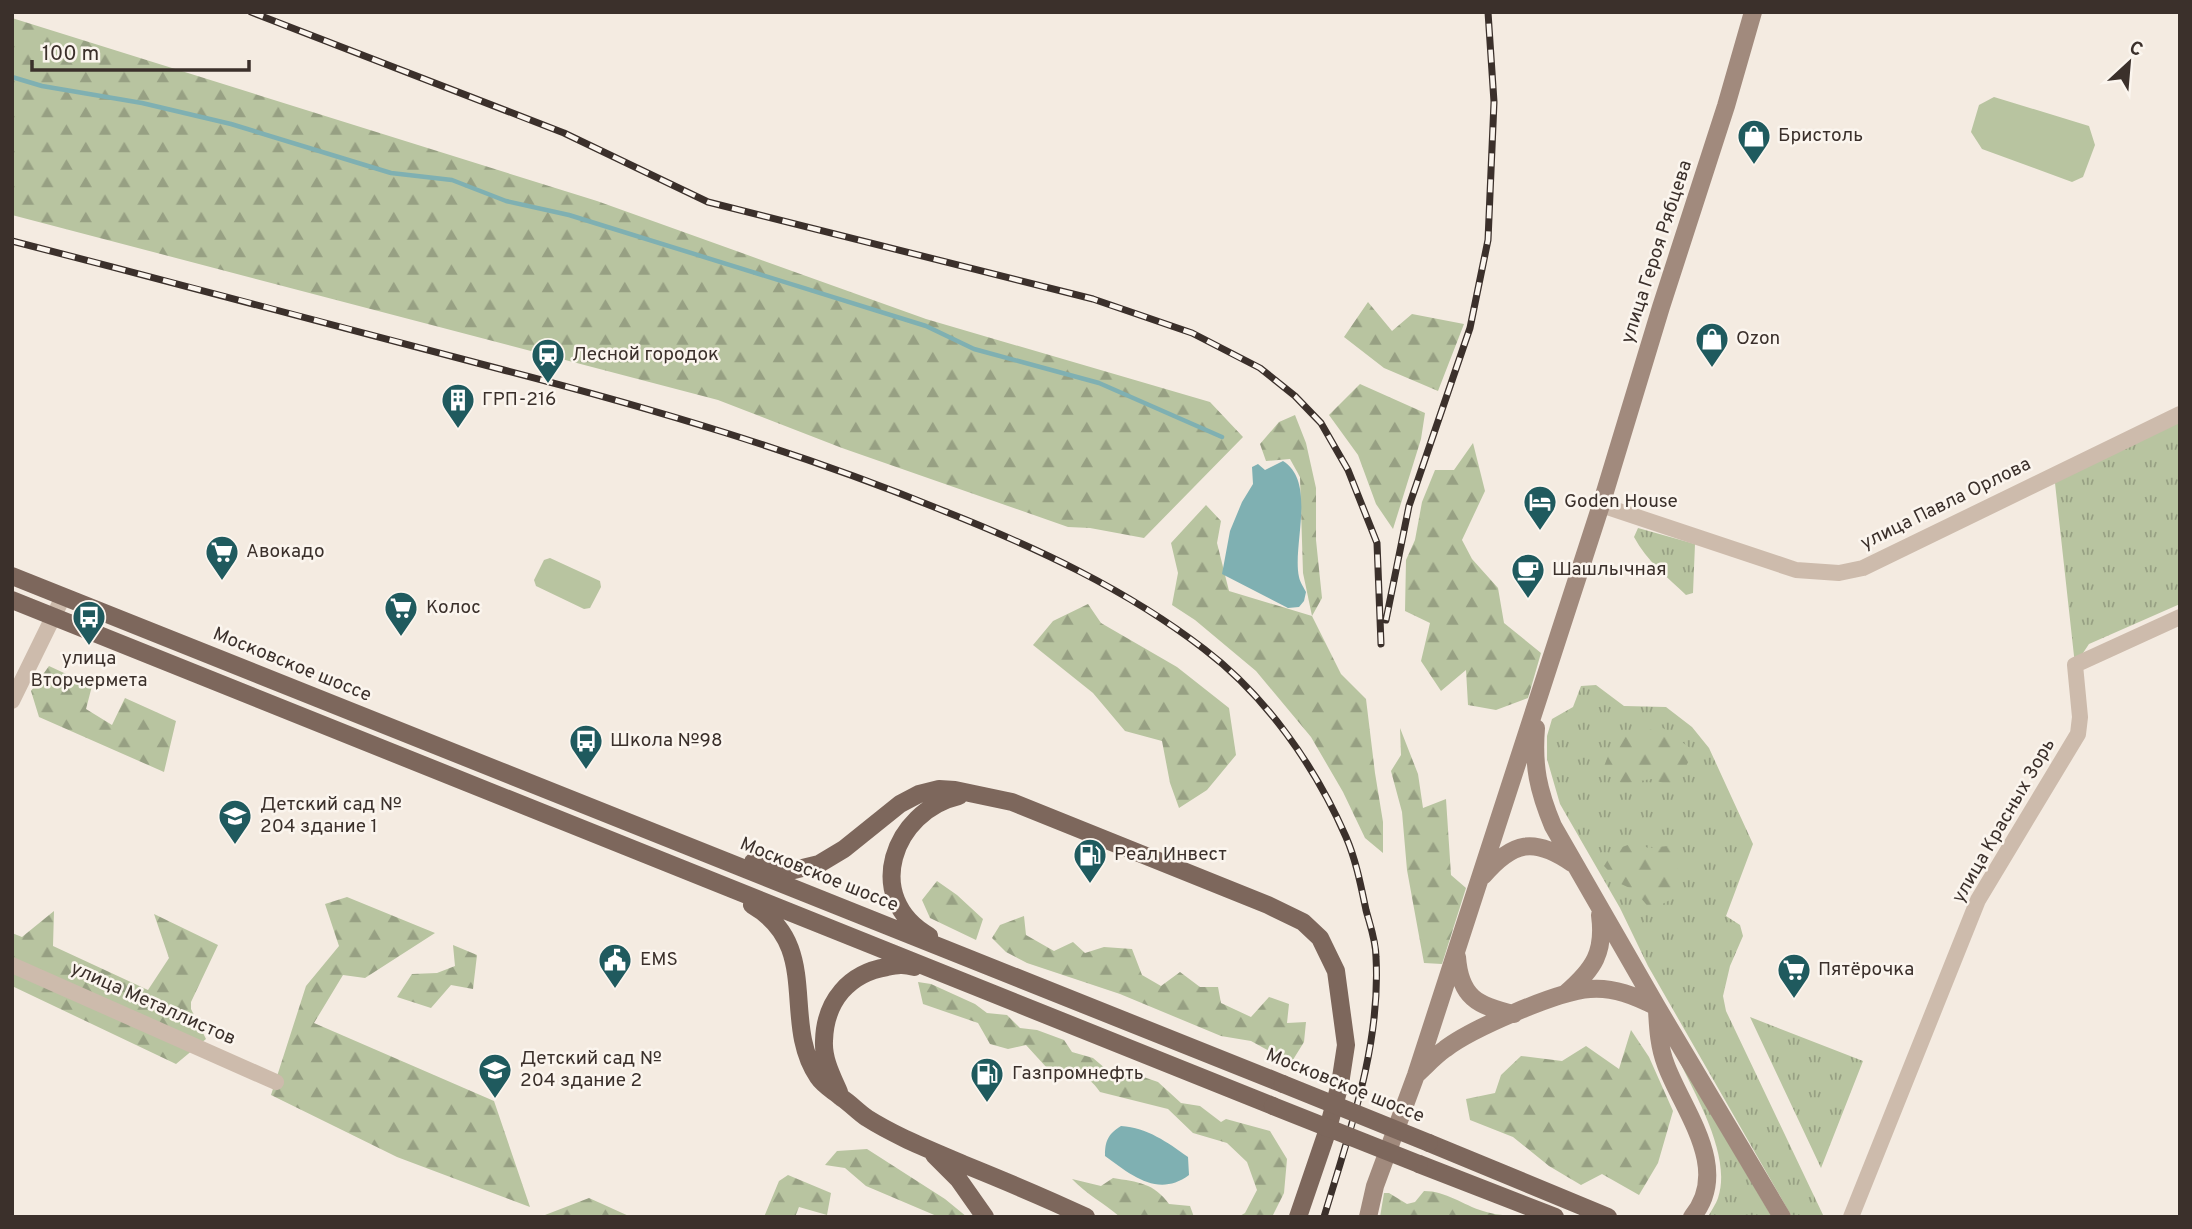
<svg xmlns="http://www.w3.org/2000/svg" width="2192" height="1229" viewBox="0 0 2192 1229" font-family="Overpass,sans-serif">
  <style>
    .grass { fill: url(#grass-tufts) }
    .forest { fill: url(#forest-firs) }
    .garden { fill: #b8c4a0 }
    .water { fill: #7fb0b2 }
    .lines { fill: none; stroke-linecap: round; stroke-linejoin: round }
    .stream { stroke: #7fb0b2; stroke-width: 4.5 }
    .minor { stroke: #cdbbac; stroke-width: 16 }
    .secondary { stroke: #a18a7d; stroke-width: 18 }
    .primary { stroke: #7d675c; stroke-width: 18 }
    .rail-casing { stroke: #3b302b; stroke-width: 7 }
    .rail { stroke: #fbf5ee; stroke-width: 4.5; stroke-dasharray: 13; stroke-linecap: butt }
    .primary-bridge { stroke: #7d675c; stroke-width: 18 }
    .labels { text-anchor: middle; dominant-baseline: central; stroke-width: 5; stroke-linejoin: round; paint-order: stroke }
    .poi-label { font-size: 19px; fill: #3b302b; stroke: #fbf5ee; text-anchor: start }
    .street-label { font-size: 19px; fill: #3b302b; stroke: #fbf5ee }
  </style>
  <defs>
    <pattern id="grass-tufts" width="24" height="20" patternUnits="userSpaceOnUse" patternTransform="scale(1.75)"><rect width="24" height="20" fill="#b8c4a0"/><path d="M3 7l-1-3M5 7V3M7 7l1-3M15 17l-1-3M17 17v-4M19 17l1-3" fill="none" stroke="#97a083"/></pattern>
    <pattern id="forest-firs" width="22" height="20" patternUnits="userSpaceOnUse" patternTransform="scale(1.75)"><rect width="22" height="20" fill="#b8c4a0"/><path d="M5 1l3.5 6h-7zM16 11l3.5 6h-7z" fill="#97a083"/></pattern>
  </defs>
  <rect width="100%" height="100%" fill="#f4ebe1"/>
  <!-- grass -->
  <path class="grass" d="M 2180,413 L 2180,604 L 2089,644 L 2075,665 L 2054,474 Z
    M 1638,528 L 1695,544 L 1693,593 L 1686,595 C 1667,577 1647,561 1634,537 Z
    M 1596,685 L 1624,706 L 1666,707 L 1692,727 L 1709,748 L 1753,844 L 1726,916 L 1740,925 L 1743,936 L 1730,966 L 1723,996 L 1726,1011 L 1824,1217 L 1792,1217 L 1648,966 L 1620,908 L 1560,804 L 1547,759 L 1547,736 L 1552,719 L 1573,707 L 1581,686 Z
    M 1750,1017 L 1863,1061 L 1821,1168 Z
    M 1679,1060 L 1772,1217 L 1708,1217 C 1711,1211 1716,1204 1718,1198 C 1732,1156 1696,1097 1679,1060 Z"/>
  <!-- forest -->
  <path class="forest" d="M 12,18 L 597,201 L 926,319 L 1210,402 L 1243,437 L 1144,538 L 1090,528 L 1068,527 L 842,448 L 718,400 L 12,215 Z
    M 1368,302 L 1392,331 L 1412,314 L 1464,324 L 1438,391 L 1384,368 L 1344,337 Z
    M 1360,384 L 1425,413 L 1421,439 L 1393,529 L 1376,504 L 1358,455 L 1329,415 Z
    M 1295,415 L 1306,443 L 1316,488 L 1316,540 L 1322,598 L 1312,616 L 1341,674 L 1366,699 L 1375,773 L 1383,822 L 1383,853 L 1365,838 L 1343,792 L 1311,737 L 1256,671 L 1195,620 L 1172,605 L 1178,573 L 1171,543 L 1206,505 L 1221,521 L 1217,543 L 1229,591 L 1312,616 L 1303,573 L 1300,477 L 1290,459 L 1266,461 L 1260,444 L 1279,422 Z
    M 1473,443 L 1485,491 L 1462,540 L 1472,559 L 1498,588 L 1504,623 L 1541,653 L 1528,698 L 1496,710 L 1468,705 L 1466,670 L 1441,691 L 1421,661 L 1430,623 L 1405,611 L 1406,560 L 1415,540 L 1422,502 L 1435,470 L 1454,470 Z
    M 1088,604 L 1101,623 L 1177,667 L 1229,708 L 1236,755 L 1207,790 L 1179,808 L 1170,783 L 1162,741 L 1125,731 L 1093,693 L 1033,645 L 1053,621 Z
    M 49,666 L 92,686 L 86,709 L 112,725 L 125,698 L 176,721 L 164,772 L 39,717 L 31,691 Z
    M 1400,728 L 1418,774 L 1423,808 L 1446,799 L 1451,875 L 1466,888 L 1442,964 L 1424,963 L 1407,870 L 1402,812 L 1391,771 L 1401,755 Z
    M 1663,728 L 1694,751 L 1675,787 L 1651,779 L 1623,784 L 1602,772 C 1615,734 1625,733 1663,728 Z
    M 1636,842 L 1648,848 L 1668,846 L 1678,865 L 1670,900 L 1651,910 L 1634,890 L 1621,884 L 1604,866 L 1614,850 Z
    M 937,881 L 957,895 L 983,919 L 976,940 L 930,918 L 922,900 Z
    M 347,897 L 435,933 L 365,978 L 343,975 L 314,1023 L 494,1101 L 530,1207 L 397,1157 L 271,1095 L 306,986 L 339,946 L 325,904 Z
    M 54,911 L 53,946 L 148,990 L 169,958 L 154,914 L 218,945 L 191,1002 L 191,1009 L 206,1039 L 176,1064 L 12,986 L 12,933 L 22,937 Z
    M 1024,916 L 1026,935 L 1054,951 L 1073,942 L 1085,953 L 1104,947 L 1132,949 L 1142,975 L 1161,986 L 1180,972 L 1200,987 L 1218,987 L 1221,1003 L 1251,1017 L 1269,997 L 1289,1004 L 1287,1023 L 1306,1022 L 1304,1042 L 1291,1063 L 1251,1041 L 1221,1036 L 1120,994 L 1027,963 L 1006,952 L 992,938 L 1000,925 Z
    M 453,945 L 477,955 L 473,989 L 451,985 L 431,1008 L 397,997 L 412,974 L 437,973 L 455,966 Z
    M 918,982 L 931,984 L 975,1004 L 987,1013 L 1007,1015 L 1020,1028 L 1037,1030 L 1064,1040 L 1072,1052 L 1093,1058 L 1113,1075 L 1126,1071 L 1158,1082 L 1181,1103 L 1200,1106 L 1221,1122 L 1226,1119 L 1270,1131 L 1287,1159 L 1284,1193 L 1272,1217 L 1238,1217 L 1245,1213 L 1257,1190 L 1247,1162 L 1227,1143 L 1193,1133 L 1168,1109 L 1100,1092 C 1087,1072 1069,1070 1047,1068 L 1026,1045 L 1008,1049 L 990,1044 L 978,1023 L 923,1004 Z
    M 1631,1030 L 1649,1057 L 1673,1111 L 1658,1163 L 1639,1195 L 1602,1174 L 1581,1185 L 1549,1166 L 1513,1137 L 1470,1120 L 1466,1099 L 1495,1093 L 1501,1075 L 1521,1056 L 1562,1061 L 1586,1046 L 1619,1069 Z
    M 867,1149 L 945,1199 L 967,1217 L 939,1217 L 866,1186 L 845,1168 L 825,1165 L 837,1151 Z
    M 788,1175 L 831,1193 L 827,1215 L 799,1207 L 795,1217 L 764,1217 L 779,1181 Z
    M 1113,1178 C 1138,1182 1154,1183 1169,1204 L 1190,1206 L 1194,1217 L 1120,1217 C 1104,1203 1086,1194 1072,1179 L 1101,1186 Z
    M 1424,1191 C 1446,1191 1463,1205 1483,1211 C 1494,1215 1507,1215 1518,1217 L 1380,1217 L 1384,1193 L 1389,1193 L 1407,1204 L 1415,1202 Z
    M 589,1198 L 631,1217 L 545,1215 Z"/>
  <!-- garden -->
  <path class="garden" d="M 1994,97 L 2089,126 L 2095,145 L 2083,177 L 2072,182 L 1982,149 L 1971,132 L 1979,105 Z
    M 550,558 L 600,581 L 601,587 L 590,608 L 584,609 L 536,586 L 534,580 L 544,560 Z"/>
  <!-- water -->
  <path class="water" d="M 1283,461 C 1317,482 1292,546 1299,577 C 1300,582 1304,588 1306,592 L 1304,601 L 1299,607 L 1288,608 L 1222,574 L 1230,531 L 1242,502 L 1253,484 L 1252,467 L 1258,464 L 1265,470 Z
    M 1121,1126 C 1148,1128 1167,1142 1188,1157 L 1189,1175 C 1158,1198 1131,1175 1105,1156 C 1105,1141 1108,1134 1121,1126 Z"/>
  <g class="lines">
    <!-- stream -->
    <path class="stream" d="M 12,77 L 42,86 L 142,103 L 231,124 L 391,173 L 452,180 L 506,201 L 569,215 L 926,326 L 974,349 L 1099,383 L 1222,437"/>
    <!-- minor -->
    <path class="minor" d="M 1601,505 L 1796,570 L 1839,573 L 1863,568 L 2180,414
      M 12,701 L 63,597
      M 12,965 L 276,1082
      M 1851,1217 L 1978,900 L 2078,734 L 2080,717 L 2075,665 L 2180,617"/>
    <!-- secondary -->
    <path class="secondary" d="M 1536,728 C 1533,766 1538,790 1553,826 L 1657,1007 L 1782,1217
      M 1483,876 C 1513,841 1534,837 1572,863
      M 1457,957 C 1460,997 1477,1006 1514,1014
      M 1566,993 C 1594,969 1605,952 1600,915
      M 1657,1010 C 1658,1029 1659,1047 1666,1065 C 1683,1111 1732,1169 1692,1217
      M 1417,1074 C 1426,1066 1435,1056 1445,1049 C 1471,1029 1558,991 1590,989 C 1614,987 1635,996 1657,1007
      M 1368,1217 L 1375,1186 L 1416,1075 L 1601,505 L 1661,307 L 1726,106 L 1753,12"/>
    <!-- primary -->
    <path class="primary" d="M 12,576 L 1283,1084
      M 12,600 L 1273,1106
      M 753,862 L 794,870 L 819,864 L 844,849 L 900,804 L 919,794 L 939,789 L 955,790 L 1012,802 L 1268,905 L 1303,922 L 1320,938 L 1336,971 L 1346,1045 L 1340,1084 L 1327,1132 L 1298,1217
      M 752,905 C 823,946 780,1021 818,1077 C 824,1086 834,1091 842,1098 C 851,1104 858,1112 867,1118 C 897,1137 931,1150 963,1164 C 1005,1181 1046,1198 1086,1217
      M 929,936 C 862,898 893,811 959,796
      M 839,1092 C 832,1076 823,1059 824,1041 C 825,1001 849,973 887,967 C 897,965 904,964 914,967
      M 1429,1143 L 1608,1217
      M 934,1155 L 959,1180 L 985,1217
      M 1419,1164 L 1555,1217"/>
    <defs>
      <path id="rail" d="M 251,12 L 564,133 L 708,202 L 1093,299 L 1192,333 L 1260,368 L 1295,396 L 1321,423 L 1348,470 L 1377,543 L 1381,644
        M 12,241 C 175,283 338,326 500,369 C 651,408 800,452 944,511 C 1035,547 1126,589 1204,649 C 1266,696 1315,766 1346,837 C 1356,860 1361,886 1366,910 C 1370,925 1376,941 1376,957 C 1381,1046 1349,1133 1324,1217
        M 1386,620 L 1409,506 L 1470,328 L 1488,240 L 1494,102 L 1488,12"/>
    </defs>
    <!-- rail casing -->
    <use href="#rail" class="rail-casing"/>
    <!-- rail -->
    <use href="#rail" class="rail"/>
    <!-- primary-bridge -->
    <path class="primary-bridge" d="M 1283,1084 L 1429,1143
      M 1273,1106 L 1419,1164"/>
  </g>
  <!-- icons -->
  <defs>
    <symbol id="shop-pin" viewBox="-11 -11 22 30"><path d="M0 17L-7.5 6A9.5 9.5 0 1 1 7.5 6Z" fill="#1f5a5e" stroke="#fbf5ee"/><path d="M-5-2.5h2.3a2.7 3.5 0 0 1 5.4 0H5L5.5 6h-11ZM-1.5-2.5h3a1.5 2.3 0 0 0-3 0Z" fill="#fff"/></symbol>
    <symbol id="station-pin" viewBox="-11 -11 22 30"><path d="M0 17L-7.5 6A9.5 9.5 0 1 1 7.5 6Z" fill="#1f5a5e" stroke="#fbf5ee"/><path d="M-3-6H3Q5-6 5-4V2Q5 4 3 4L4.5 6H3L1.5 4h-3L-3 6H-4.5L-3 4Q-5 4-5 2V-4Q-5-6-3-6ZM-3.5-4v3h7v-3ZM-3.5 1v1.5H-2V1ZM2 1v1.5H3.5V1Z" fill="#fff"/></symbol>
    <symbol id="building-pin" viewBox="-11 -11 22 30"><path d="M0 17L-7.5 6A9.5 9.5 0 1 1 7.5 6Z" fill="#1f5a5e" stroke="#fbf5ee"/><path d="M-4-6H4V6H1V3H-1V6H-4ZM-2.5-4.3h1.7v1.8h-1.7ZM.8-4.3h1.7v1.8H.8ZM-2.5-1h1.7V.8h-1.7ZM.8-1h1.7V.8H.8Z" fill="#fff"/></symbol>
    <symbol id="hotel-pin" viewBox="-11 -11 22 30"><path d="M0 17L-7.5 6A9.5 9.5 0 1 1 7.5 6Z" fill="#1f5a5e" stroke="#fbf5ee"/><path d="M-6-4.5h1.5V1H6V5H4.5V3h-9V5H-6ZM-4 0a1.8 1.8 0 1 1 3.6 0ZM.5 0V-2.5h3Q6-2.5 6 0Z" fill="#fff"/></symbol>
    <symbol id="supermarket-pin" viewBox="-11 -11 22 30"><path d="M0 17L-7.5 6A9.5 9.5 0 1 1 7.5 6Z" fill="#1f5a5e" stroke="#fbf5ee"/><path d="M-6-5.5h2.5l.6 2H6L4.5 2H-2.5L-4.4-4H-6ZM-1.5 3.2a1.3 1.3 0 1 0 .1 0ZM3 3.2a1.3 1.3 0 1 0 .1 0Z" fill="#fff"/></symbol>
    <symbol id="cafe-pin" viewBox="-11 -11 22 30"><path d="M0 17L-7.5 6A9.5 9.5 0 1 1 7.5 6Z" fill="#1f5a5e" stroke="#fbf5ee"/><path d="M-5.5-4.5H6V0H3Q3 3.5 0 3.5H-2.5Q-5.5 3.5-5.5 0ZM3-3.2v2h1.7v-2ZM-6 4.5H4V6H-6Z" fill="#fff"/></symbol>
    <symbol id="bus-pin" viewBox="-11 -11 22 30"><path d="M0 17L-7.5 6A9.5 9.5 0 1 1 7.5 6Z" fill="#1f5a5e" stroke="#fbf5ee"/><path d="M-5-6H5V4H4V6H2V4H-2V6H-4V4H-5ZM-3.5-4V0h7V-4ZM-3.5 1.2v1.5H-2V1.2ZM2 1.2v1.5H3.5V1.2Z" fill="#fff"/></symbol>
    <symbol id="school-pin" viewBox="-11 -11 22 30"><path d="M0 17L-7.5 6A9.5 9.5 0 1 1 7.5 6Z" fill="#1f5a5e" stroke="#fbf5ee"/><path d="M0-5L7-2L0 1L-7-2ZM-4 1L0 2.5L4 1V4Q0 6-4 4Z" fill="#fff"/></symbol>
    <symbol id="fuel-pin" viewBox="-11 -11 22 30"><path d="M0 17L-7.5 6A9.5 9.5 0 1 1 7.5 6Z" fill="#1f5a5e" stroke="#fbf5ee"/><path d="M-5.5-6h7V0h2V4h1.3V-2.5L3-4.5l.8-.8L6-3V5H2.5V1h-1V6h-7ZM-4.2-4.7v3.2H.2V-4.7Z" fill="#fff"/></symbol>
    <symbol id="civic-pin" viewBox="-11 -11 22 30"><path d="M0 17L-7.5 6A9.5 9.5 0 1 1 7.5 6Z" fill="#1f5a5e" stroke="#fbf5ee"/><path d="M-.6-6.5H3V-4.5H.6V-3L4-1V1h2V6H-6V1h2V-1L-.6-3ZM-1.2 2.5V6h2.4V2.5Z" fill="#fff"/></symbol>
  </defs>
  <g fill-rule="evenodd">
    <use href="#shop-pin" x="1735" y="117" width="38" height="52"/>
    <use href="#shop-pin" x="1693" y="320" width="38" height="52"/>
    <use href="#station-pin" x="529" y="336" width="38" height="52"/>
    <use href="#building-pin" x="439" y="381" width="38" height="52"/>
    <use href="#hotel-pin" x="1521" y="483" width="38" height="52"/>
    <use href="#supermarket-pin" x="203" y="533" width="38" height="52"/>
    <use href="#cafe-pin" x="1509" y="551" width="38" height="52"/>
    <use href="#supermarket-pin" x="382" y="589" width="38" height="52"/>
    <use href="#bus-pin" x="70" y="598" width="38" height="52"/>
    <use href="#bus-pin" x="567" y="722" width="38" height="52"/>
    <use href="#school-pin" x="216" y="797" width="38" height="52"/>
    <use href="#fuel-pin" x="1071" y="836" width="38" height="52"/>
    <use href="#civic-pin" x="596" y="941" width="38" height="52"/>
    <use href="#supermarket-pin" x="1775" y="951" width="38" height="52"/>
    <use href="#school-pin" x="476" y="1051" width="38" height="52"/>
    <use href="#fuel-pin" x="968" y="1055" width="38" height="52"/>
  </g>
  <g class="labels">
    <!-- poi labels -->
    <g class="poi-label">
      <text x="1778" y="136">Бристоль</text>
      <text x="1736" y="339">Ozon</text>
      <text x="572" y="355">Лесной городок</text>
      <text x="482" y="400">ГРП-216</text>
      <text x="1564" y="502">Goden House</text>
      <text x="246" y="552">Авокадо</text>
      <text x="1552" y="570">Шашлычная</text>
      <text x="426" y="608">Колос</text>
      <text x="89" y="659" text-anchor="middle">улица<tspan x="89" dy="22">Вторчермета</tspan></text>
      <text x="610" y="741">Школа №98</text>
      <text x="260" y="805">Детский сад №<tspan x="260" dy="22">204 здание 1</tspan></text>
      <text x="1114" y="855">Реал Инвест</text>
      <text x="640" y="960">EMS</text>
      <text x="1818" y="970">Пятёрочка</text>
      <text x="520" y="1059">Детский сад №<tspan x="520" dy="22">204 здание 2</tspan></text>
      <text x="1012" y="1074">Газпромнефть</text>
    </g>
    <!-- street labels -->
    <g class="street-label">
      <text transform="translate(1657 252) rotate(-72)">улица Героя Рябцева</text>
      <text transform="translate(1946 504) rotate(-26)">улица Павла Орлова</text>
      <text transform="translate(292 665) rotate(22)">Московское шоссе</text>
      <text transform="translate(2004 821) rotate(-60)">улица Красных Зорь</text>
      <text transform="translate(819 875) rotate(22)">Московское шоссе</text>
      <text transform="translate(153 1004) rotate(24)">улица Металлистов</text>
      <text transform="translate(1345 1086) rotate(22)">Московское шоссе</text>
    </g>
  </g>
  <!-- border -->
  <rect width="2192" height="1229" fill="none" stroke="#3b302b" stroke-width="28"/>
  <!-- north arrow -->
  <g transform="translate(2129 63) rotate(26)" stroke="#fbf5ee" stroke-width="5" paint-order="stroke">
  <path d="M0-5L12 26L0 18L-12 26Z" fill="#3b302b"/>
  <text y="-10" font-size="19" font-weight="bold" text-anchor="middle" fill="#3b302b">С</text>
  </g>
  <!-- scale -->
  <path d="M32 60v10h217v-10" fill="none" stroke="#3b302b" stroke-width="3.5"/>
  <text x="42" y="60" font-size="21" fill="#3b302b" stroke="#fbf5ee" stroke-width="5" paint-order="stroke">100 m</text>
</svg>
